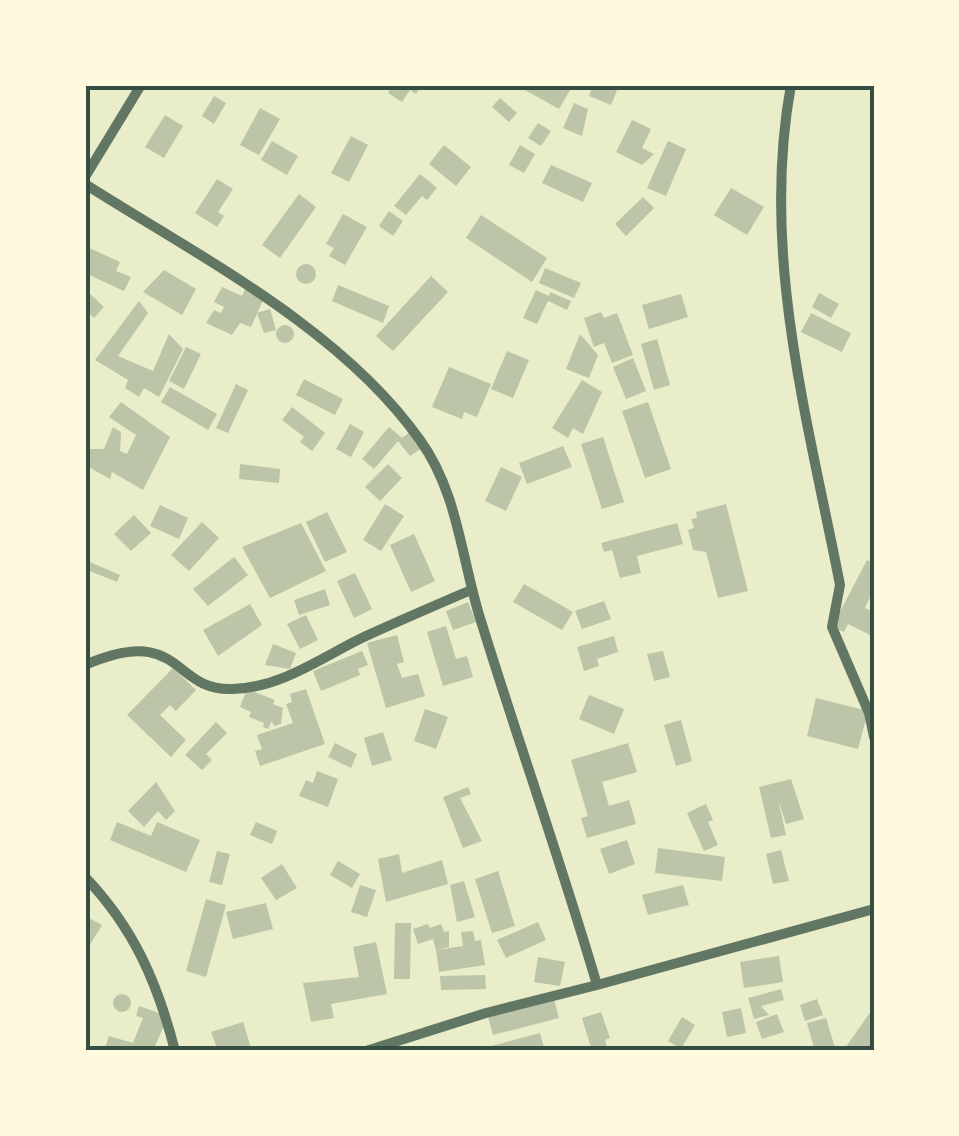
<svg xmlns="http://www.w3.org/2000/svg" width="959" height="1136" viewBox="0 0 959 1136" font-family="Karla,sans-serif">
  <style>
    .building { fill: #bcc5a7 }
    .lines { fill: none; stroke-linecap: round; stroke-linejoin: round }
    .minor { stroke: #617663; stroke-width: 10 }
    .neatline { fill: none; stroke: #344e41; stroke-width: 4 }
  </style>
  <rect width="100%" height="100%" fill="#e9edc9"/>
  <!-- building -->
  <path class="building" d="M 393,85 L 421,85 L 416,94 L 410,90 L 402,102 L 388,93 Z
    M 516,85 L 573,85 L 559,109 Z
    M 593,85 L 619,85 L 611,105 L 589,96 Z
    M 214,96 L 226,103 L 214,124 L 202,116 Z
    M 500,98 L 517,113 L 509,122 L 492,107 Z
    M 574,103 L 588,109 L 582,136 L 563,128 Z
    M 260,108 L 280,119 L 259,155 L 240,145 Z
    M 165,115 L 183,126 L 164,158 L 145,147 Z
    M 632,120 L 651,129 L 642,148 L 654,154 L 642,165 L 616,152 Z
    M 538,123 L 551,131 L 541,146 L 528,138 Z
    M 351,136 L 368,145 L 349,182 L 331,173 Z
    M 272,141 L 298,156 L 287,175 L 261,160 Z
    M 668,141 L 686,149 L 666,196 L 647,188 Z
    M 444,145 L 471,167 L 456,186 L 429,164 Z
    M 520,145 L 535,154 L 524,173 L 509,165 Z
    M 551,165 L 592,183 L 583,202 L 542,183 Z
    M 420,174 L 437,188 L 427,200 L 422,196 L 406,215 L 394,206 Z
    M 217,179 L 233,189 L 218,212 L 224,216 L 217,227 L 195,213 Z
    M 731,188 L 764,207 L 747,235 L 714,215 Z
    M 299,194 L 316,207 L 280,258 L 262,245 Z
    M 643,197 L 654,208 L 626,236 L 615,224 Z
    M 389,211 L 403,221 L 393,236 L 379,226 Z
    M 343,214 L 367,227 L 345,265 L 329,256 L 334,248 L 326,244 Z
    M 481,215 L 547,258 L 532,282 L 466,238 Z
    M 85,246 L 120,262 L 116,271 L 131,277 L 124,291 L 85,273 Z
    M296 274a10 10 0 1 1 20 0a10 10 0 1 1-20 0Z
    M 545,268 L 581,283 L 574,298 L 539,283 Z
    M 164,270 L 196,289 L 182,315 L 143,292 Z
    M 431,276 L 448,292 L 393,351 L 376,336 Z
    M 338,285 L 389,306 L 383,323 L 332,301 Z
    M 222,287 L 242,296 L 245,289 L 264,298 L 251,327 L 240,323 L 232,335 L 206,323 L 214,310 L 221,313 L 224,307 L 214,302 Z
    M 536,290 L 549,296 L 550,292 L 571,301 L 567,310 L 548,301 L 537,324 L 523,318 Z
    M 819,293 L 839,304 L 831,318 L 812,307 Z
    M 90,294 L 104,307 L 94,318 L 85,310 Z
    M 681,294 L 688,317 L 649,329 L 642,305 Z
    M 139,301 L 148,313 L 118,356 L 153,371 L 169,334 L 183,349 L 159,397 L 144,388 L 139,397 L 125,388 L 128,380 L 95,360 Z
    M 270,309 L 276,330 L 264,333 L 257,313 Z
    M 601,312 L 604,318 L 617,313 L 633,355 L 612,363 L 604,343 L 594,347 L 584,318 Z
    M 811,313 L 851,333 L 842,352 L 801,332 Z
    M276 334a9 9 0 1 1 18 0a9 9 0 1 1-18 0Z
    M 580,334 L 598,355 L 589,378 L 566,369 Z
    M 657,339 L 670,385 L 654,390 L 641,344 Z
    M 186,347 L 201,354 L 184,389 L 169,381 Z
    M 507,351 L 529,360 L 513,398 L 491,389 Z
    M 633,358 L 646,391 L 626,399 L 613,367 Z
    M 449,367 L 491,384 L 477,417 L 464,412 L 462,419 L 432,407 Z
    M 304,379 L 343,399 L 335,415 L 296,395 Z
    M 582,380 L 602,392 L 583,434 L 573,428 L 568,438 L 552,428 Z
    M 236,384 L 248,390 L 228,433 L 216,428 Z
    M 170,387 L 217,414 L 208,430 L 161,402 Z
    M 121,402 L 170,437 L 143,490 L 112,472 L 110,479 L 85,465 L 85,449 L 104,449 L 113,427 L 121,432 L 120,451 L 127,454 L 136,435 L 109,417 Z
    M 648,402 L 671,469 L 645,478 L 622,411 Z
    M 292,407 L 325,433 L 312,451 L 300,442 L 304,437 L 282,420 Z
    M 350,424 L 364,432 L 351,457 L 336,449 Z
    M 389,427 L 402,438 L 410,432 L 422,448 L 410,456 L 398,441 L 374,469 L 362,459 Z
    M 603,437 L 624,502 L 602,509 L 581,444 Z
    M 563,446 L 572,467 L 527,484 L 519,463 Z
    M 240,464 L 280,469 L 279,483 L 239,479 Z
    M 388,464 L 402,478 L 380,501 L 365,487 Z
    M 501,467 L 522,477 L 506,511 L 485,501 Z
    M 385,504 L 404,516 L 381,551 L 363,540 Z
    M 726,504 L 748,591 L 718,598 L 706,552 L 693,550 L 688,530 L 694,528 L 691,519 L 697,518 L 696,512 Z
    M 160,505 L 188,518 L 179,539 L 150,526 Z
    M 327,512 L 347,552 L 325,562 L 306,522 Z
    M 134,515 L 151,533 L 131,551 L 114,534 Z
    M 202,522 L 219,538 L 189,571 L 171,555 Z
    M 301,523 L 326,571 L 270,598 L 242,547 Z
    M 677,523 L 683,544 L 637,556 L 641,573 L 620,578 L 612,550 L 604,552 L 601,543 Z
    M 414,534 L 435,581 L 411,592 L 390,545 Z
    M 234,557 L 248,575 L 208,606 L 193,589 Z
    M 85,560 L 120,575 L 117,582 L 85,569 Z
    M 867,560 L 874,564 L 874,589 L 865,608 L 874,612 L 874,637 L 848,624 L 844,632 L 832,627 Z
    M 355,573 L 372,609 L 354,618 L 337,581 Z
    M 524,584 L 573,612 L 562,630 L 513,602 Z
    M 325,589 L 330,605 L 299,615 L 294,600 Z
    M 604,601 L 611,619 L 582,629 L 575,611 Z
    M 468,602 L 476,622 L 453,630 L 446,611 Z
    M 250,604 L 262,625 L 218,656 L 203,630 Z
    M 306,615 L 318,640 L 300,649 L 287,624 Z
    M 446,626 L 456,659 L 467,656 L 473,677 L 443,686 L 427,632 Z
    M 397,635 L 404,662 L 397,664 L 402,678 L 418,674 L 425,696 L 386,708 L 367,643 Z
    M 614,636 L 618,652 L 597,659 L 599,666 L 584,671 L 577,647 Z
    M 273,644 L 296,653 L 290,669 L 265,665 Z
    M 362,651 L 368,665 L 358,669 L 360,675 L 321,691 L 313,671 Z
    M 663,651 L 670,677 L 654,681 L 647,654 Z
    M 173,668 L 196,690 L 176,711 L 170,705 L 160,715 L 186,740 L 171,757 L 127,715 Z
    M 247,689 L 275,700 L 273,704 L 283,708 L 281,724 L 274,726 L 272,721 L 268,729 L 263,727 L 264,723 L 249,717 L 251,712 L 240,707 Z
    M 306,689 L 325,744 L 260,766 L 255,751 L 262,749 L 257,735 L 293,723 L 286,704 L 292,702 L 290,694 Z
    M 589,695 L 624,709 L 614,734 L 579,719 Z
    M 816,698 L 868,711 L 858,749 L 807,736 Z
    M 425,709 L 448,717 L 436,749 L 414,741 Z
    M 681,720 L 692,761 L 676,766 L 664,725 Z
    M 216,722 L 227,733 L 206,754 L 212,760 L 202,770 L 185,755 Z
    M 383,732 L 392,760 L 372,766 L 364,738 Z
    M 335,743 L 357,754 L 351,768 L 328,757 Z
    M 628,743 L 637,772 L 602,782 L 609,806 L 629,800 L 636,824 L 587,838 L 581,818 L 588,816 L 571,760 Z
    M 317,771 L 338,779 L 328,807 L 299,796 L 306,780 L 313,783 Z
    M 791,779 L 804,819 L 786,824 L 778,799 L 786,835 L 771,838 L 759,787 Z
    M 156,782 L 175,811 L 166,820 L 158,811 L 144,827 L 128,811 Z
    M 468,787 L 471,794 L 460,798 L 482,841 L 463,848 L 443,797 Z
    M 706,804 L 713,820 L 708,822 L 718,845 L 704,851 L 687,813 Z
    M 117,822 L 151,836 L 157,822 L 200,840 L 186,872 L 110,840 Z
    M 256,822 L 277,831 L 272,844 L 250,835 Z
    M 627,840 L 635,864 L 609,874 L 600,849 Z
    M 658,848 L 725,857 L 722,881 L 655,873 Z
    M 781,850 L 789,881 L 773,884 L 766,854 Z
    M 217,851 L 230,854 L 222,885 L 209,882 Z
    M 399,854 L 402,873 L 442,860 L 448,884 L 386,902 L 378,859 Z
    M 338,861 L 360,874 L 352,888 L 330,875 Z
    M 282,864 L 297,888 L 276,900 L 261,878 Z
    M 498,871 L 515,926 L 492,933 L 475,879 Z
    M 464,881 L 475,917 L 457,922 L 450,885 Z
    M 360,885 L 376,890 L 367,917 L 351,912 Z
    M 683,885 L 689,905 L 648,915 L 642,895 Z
    M 206,899 L 226,905 L 206,977 L 186,971 Z
    M 266,903 L 273,929 L 233,939 L 226,912 Z
    M 85,916 L 102,925 L 85,953 Z
    M 538,922 L 546,940 L 506,958 L 497,940 Z
    M 395,923 L 411,923 L 410,979 L 394,979 Z
    M 428,924 L 430,928 L 441,924 L 444,932 L 449,931 L 449,947 L 436,950 L 433,939 L 418,944 L 413,929 Z
    M 473,931 L 475,941 L 481,940 L 485,965 L 439,972 L 436,950 L 463,946 L 461,932 Z
    M 376,942 L 387,994 L 331,1004 L 334,1018 L 311,1022 L 303,983 L 359,977 L 353,947 Z
    M 779,956 L 783,982 L 744,988 L 740,962 Z
    M 538,957 L 565,962 L 560,986 L 534,982 Z
    M 485,975 L 486,989 L 441,990 L 440,976 Z
    M 781,989 L 784,1000 L 761,1006 L 769,1015 L 754,1019 L 748,998 Z
    M113 1003a9 9 0 1 1 18 0a9 9 0 1 1-18 0Z
    M 553,996 L 559,1018 L 493,1035 L 487,1013 Z
    M 817,999 L 823,1015 L 805,1021 L 800,1005 Z
    M 139,1006 L 168,1016 L 153,1051 L 104,1051 L 109,1036 L 133,1043 L 143,1018 L 136,1016 Z
    M 874,1007 L 874,1051 L 843,1051 Z
    M 741,1008 L 746,1033 L 727,1037 L 722,1012 Z
    M 601,1012 L 610,1038 L 605,1040 L 608,1051 L 592,1051 L 582,1018 Z
    M 777,1014 L 784,1032 L 762,1039 L 756,1022 Z
    M 682,1017 L 695,1025 L 681,1049 L 668,1041 Z
    M 826,1018 L 836,1051 L 815,1051 L 807,1023 Z
    M 243,1022 L 252,1051 L 218,1051 L 211,1032 Z
    M 540,1033 L 545,1051 L 489,1051 L 488,1047 Z"/>
  <g class="lines">
    <!-- minor -->
    <path class="minor" d="M 791,85 C 760,253 808,420 840,585 L 832,627 L 869,713 L 874,737
      M 85,177 L 141,85
      M 85,184 C 198,256 341,328 420,440 C 458,493 461,557 480,618 C 518,741 561,862 597,985 L 874,909
      M 85,665 C 183,623 171,691 232,689 C 282,688 323,656 366,636 C 401,620 436,605 471,590
      M 85,877 C 134,928 158,984 175,1051
      M 366,1051 L 486,1013 L 597,985"/>
  </g>
  <!-- border -->
  <rect width="959" height="1136" fill="none" stroke="#fefae0" stroke-width="175"/>
  <rect x="88" y="88" width="784" height="960" class="neatline"/>
</svg>
